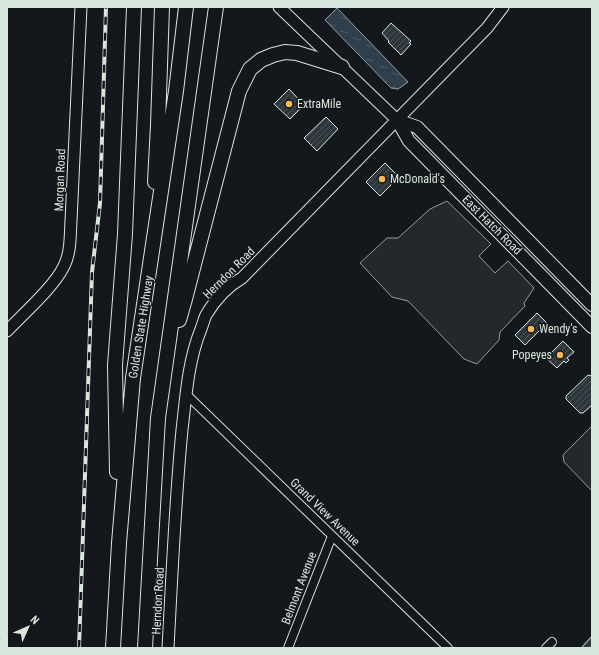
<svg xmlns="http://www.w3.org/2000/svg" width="599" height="655" viewBox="0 0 599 655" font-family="'Roboto Condensed',sans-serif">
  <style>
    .parking { fill: #24282b; stroke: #939e99 }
    .water { fill: url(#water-ripples); stroke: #939e99 }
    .building { fill: url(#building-hatch); stroke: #d8e6dc }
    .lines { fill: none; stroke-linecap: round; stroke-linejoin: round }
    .street-casing { stroke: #d8e6dc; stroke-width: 10 }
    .secondary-casing { stroke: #d8e6dc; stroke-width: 13 }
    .primary-casing { stroke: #d8e6dc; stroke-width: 14 }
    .highway-casing { stroke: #d8e6dc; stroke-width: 16 }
    .street { stroke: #14181c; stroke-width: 8 }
    .secondary { stroke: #14181c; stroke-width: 11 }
    .primary { stroke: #14181c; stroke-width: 12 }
    .highway { stroke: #14181c; stroke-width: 14 }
    .rail-casing { stroke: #d8e6dc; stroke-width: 4 }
    .rail { stroke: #14181c; stroke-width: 2.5; stroke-dasharray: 8; stroke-linecap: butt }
    .poi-dot { fill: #ffb74d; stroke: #14181c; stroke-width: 1.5 }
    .labels { text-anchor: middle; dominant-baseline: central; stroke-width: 3; stroke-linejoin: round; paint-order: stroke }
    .poi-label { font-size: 12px; fill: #d8e6dc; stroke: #14181c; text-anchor: start }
    .street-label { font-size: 12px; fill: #d8e6dc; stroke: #14181c }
  </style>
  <defs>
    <pattern id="water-ripples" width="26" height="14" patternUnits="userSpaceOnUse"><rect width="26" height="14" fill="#2f3f4d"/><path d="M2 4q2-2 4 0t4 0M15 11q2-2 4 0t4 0" fill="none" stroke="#4c5b66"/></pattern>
    <pattern id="building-hatch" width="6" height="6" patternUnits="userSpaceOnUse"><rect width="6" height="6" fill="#2c363c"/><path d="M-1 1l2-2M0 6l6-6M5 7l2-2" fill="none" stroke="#4a5358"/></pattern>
  </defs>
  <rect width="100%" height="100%" fill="#14181c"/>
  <!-- parking -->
  <path class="parking" d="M 447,201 L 491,244 L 479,256 L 495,273 L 508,261 L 534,288 L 524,303 L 525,306 L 500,332 L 499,340 L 477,364 L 464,359 L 408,301 L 392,297 L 360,263 L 387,238 L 398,238 L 430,209 Z
    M 592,426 L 592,491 L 564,462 L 563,455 Z"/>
  <!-- water -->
  <path class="water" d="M 337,8 L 408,82 L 398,89 L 391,88 L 325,20 Z"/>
  <!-- building -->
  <path class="building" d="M 391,23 L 411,41 L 409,43 L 411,44 L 401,55 L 388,42 L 389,41 L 382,33 Z
    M 289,89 L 304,105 L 290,119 L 274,104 Z
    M 326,117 L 338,129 L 317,151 L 304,138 Z
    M 385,163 L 397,175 L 390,183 L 391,185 L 380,196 L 366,182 Z
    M 537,313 L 547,323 L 525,345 L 515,335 Z
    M 563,341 L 574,352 L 567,358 L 569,360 L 566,363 L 564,361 L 557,368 L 546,358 Z
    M 588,375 L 592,376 L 592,405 L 583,413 L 580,413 L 566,399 L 566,396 Z
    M 592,636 L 592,648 L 581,648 Z"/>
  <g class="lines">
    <defs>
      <path id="street" d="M 186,394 L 448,648
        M 288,648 L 332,536
        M 546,648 L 552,642"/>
      <path id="secondary" d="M 279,7 L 397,120
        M 7,331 C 24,313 54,287 64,266 C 71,252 70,236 71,221 L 81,7
        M 168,648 C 172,575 175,502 182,430 C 186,396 188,361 201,329 C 203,324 204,319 206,315 C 215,300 228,286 242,278 L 487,28 L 503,7"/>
      <path id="primary" d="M 397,120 L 409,141 L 592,327
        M 397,120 L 417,127 L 592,305"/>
      <path id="highway" d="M 155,182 L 158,125 L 162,7
        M 179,320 L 185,299 L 239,91 L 250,69 L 261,60 L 273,55 L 285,52 L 297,53 L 342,67
        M 117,472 L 115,365 L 125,234 L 134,7
        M 113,648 L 119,543 L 133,378 L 176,91 L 186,7
        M 145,648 L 158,418 L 216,7"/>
    </defs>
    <!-- street casing -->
    <use href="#street" class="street-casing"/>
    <!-- secondary casing -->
    <use href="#secondary" class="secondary-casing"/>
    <!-- primary casing -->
    <use href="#primary" class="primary-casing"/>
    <!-- highway casing -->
    <use href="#highway" class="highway-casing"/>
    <!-- street -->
    <use href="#street" class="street"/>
    <!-- secondary -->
    <use href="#secondary" class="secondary"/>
    <!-- primary -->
    <use href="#primary" class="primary"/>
    <!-- highway -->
    <use href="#highway" class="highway"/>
    <defs>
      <path id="rail" d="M 79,648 L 92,272 L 100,203 L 106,7"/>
    </defs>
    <!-- rail casing -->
    <use href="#rail" class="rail-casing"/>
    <!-- rail -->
    <use href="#rail" class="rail"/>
  </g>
  <!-- markers -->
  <g class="poi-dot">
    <circle cx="289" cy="104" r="4"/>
    <circle cx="382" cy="179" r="4"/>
    <circle cx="531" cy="329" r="4"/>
    <circle cx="560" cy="355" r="4"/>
  </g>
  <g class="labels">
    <!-- poi labels -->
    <g class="poi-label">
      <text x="297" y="104">ExtraMile</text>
      <text x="390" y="179">McDonald's</text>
      <text x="539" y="329">Wendy's</text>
      <text x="552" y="355" text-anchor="end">Popeyes</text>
    </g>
    <!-- street labels -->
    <g class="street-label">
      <text transform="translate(60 180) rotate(-88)">Morgan Road</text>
      <text transform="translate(492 225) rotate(45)">East Hatch Road</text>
      <text transform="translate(229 273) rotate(-45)">Herndon Road</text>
      <text transform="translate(141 327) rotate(-81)">Golden State Highway</text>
      <text transform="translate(325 512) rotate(44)">Grand View Avenue</text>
      <text transform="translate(299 588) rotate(-69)">Belmont Avenue</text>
      <text transform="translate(158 601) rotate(-87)">Herndon Road</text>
    </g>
  </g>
  <!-- border -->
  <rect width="599" height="655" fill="none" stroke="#d8e6dc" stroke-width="16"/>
  <!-- north arrow -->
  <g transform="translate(28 627) rotate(45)" stroke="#14181c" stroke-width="3" paint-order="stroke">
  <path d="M0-3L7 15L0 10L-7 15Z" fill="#d8e6dc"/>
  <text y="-6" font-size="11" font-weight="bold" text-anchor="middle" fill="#d8e6dc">N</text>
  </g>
</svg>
